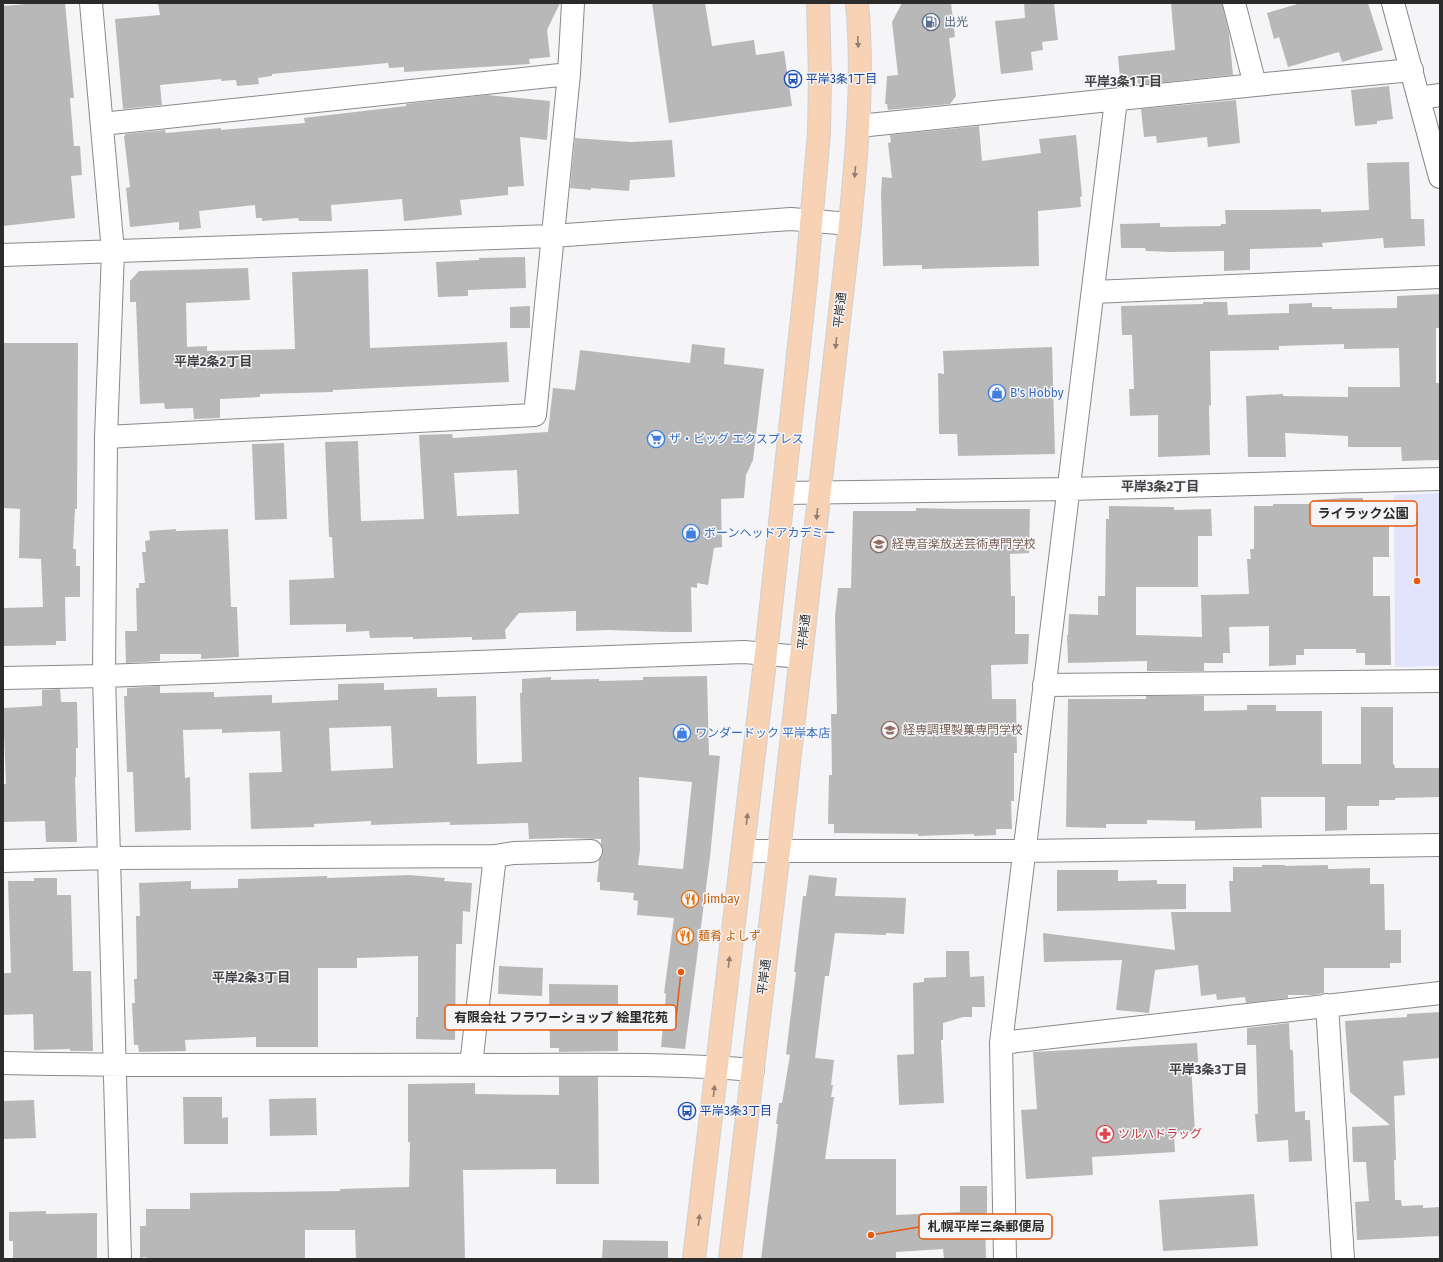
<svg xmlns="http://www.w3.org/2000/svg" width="1443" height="1262" viewBox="0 0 1443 1262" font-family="'Fira Sans','Noto Sans JP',sans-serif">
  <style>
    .green { fill: #e2e3fc }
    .building { fill: #b9b8b9; fill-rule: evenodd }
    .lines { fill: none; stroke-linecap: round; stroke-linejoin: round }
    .minor-casing { stroke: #89898b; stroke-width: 24 }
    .tertiary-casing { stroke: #89898b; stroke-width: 24 }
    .trunk-casing { stroke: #d0d0d1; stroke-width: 24 }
    .minor { stroke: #fff; stroke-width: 22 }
    .tertiary { stroke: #fff; stroke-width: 22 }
    .trunk { stroke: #f8d2b4; stroke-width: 22 }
    .oneway { fill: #927e70 }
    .labels { text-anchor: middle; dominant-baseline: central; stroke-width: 3; stroke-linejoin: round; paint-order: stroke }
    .service-label { font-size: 12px; fill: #4e5e75; stroke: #f5f5f7; text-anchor: start }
    .transit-label { font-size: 12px; fill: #164399; stroke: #f5f5f7; text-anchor: start }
    .street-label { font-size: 12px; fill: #2b2b2c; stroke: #f5f5f7 }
    .shop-label { font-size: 12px; fill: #366cbe; stroke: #f5f5f7; text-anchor: start }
    .education-label { font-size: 12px; fill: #785e54; stroke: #f5f5f7; text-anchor: start }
    .food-label { font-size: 12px; fill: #c56008; stroke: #f5f5f7; text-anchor: start }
    .health-label { font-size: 12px; fill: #be3a42; stroke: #f5f5f7; text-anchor: start }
    .neighbourhood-label { font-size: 13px; font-weight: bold; fill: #414143; stroke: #f5f5f7 }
    .leader { fill: none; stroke: #e8590c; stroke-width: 1.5 }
    .callout-dot { fill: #e8590c; stroke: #f5f5f7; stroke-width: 1.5 }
    .callout { fill: #f5f5f7; stroke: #e8590c; stroke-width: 1.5 }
    .callout-label { font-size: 13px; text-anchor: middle; font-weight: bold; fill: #2b2b2c }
  </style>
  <rect width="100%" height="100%" fill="#f5f5f7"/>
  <!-- green -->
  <path class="green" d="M 1440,493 L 1440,666 L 1395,667 L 1394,495 Z"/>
  <!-- building -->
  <path class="building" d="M 37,3 L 65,3 L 74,98 L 70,98 L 74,146 L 80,146 L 82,175 L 71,176 L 75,218 L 3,226 L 3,6 Z
    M 158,3 L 560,3 L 547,30 L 550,57 L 529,59 L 530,64 L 404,72 L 404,67 L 389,68 L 388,63 L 272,74 L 272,76 L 258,78 L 259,84 L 237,86 L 236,80 L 221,81 L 221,79 L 160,85 L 162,105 L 123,109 L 115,19 L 160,15 Z
    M 652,3 L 705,3 L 712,46 L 754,40 L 756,55 L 784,51 L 792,106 L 669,123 Z
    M 902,3 L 951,3 L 955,37 L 949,38 L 956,96 L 950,104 L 888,110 L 887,104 L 885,104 L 887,76 L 898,75 L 892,22 Z
    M 1024,3 L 1054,3 L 1058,40 L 1042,42 L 1043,50 L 1031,52 L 1033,70 L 1001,74 L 995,21 L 1025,18 Z
    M 1171,3 L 1222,3 L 1229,33 L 1233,75 L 1138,85 L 1137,77 L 1120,79 L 1118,56 L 1175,50 Z
    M 1301,3 L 1368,3 L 1383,50 L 1342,62 L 1339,52 L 1288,67 L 1279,37 L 1274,39 L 1267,13 Z
    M 1389,86 L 1393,119 L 1377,121 L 1377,124 L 1355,126 L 1351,90 Z
    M 487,95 L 550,101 L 547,140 L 520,137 L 524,186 L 508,187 L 508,195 L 460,200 L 462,215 L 404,221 L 402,199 L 331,205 L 332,221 L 299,221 L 298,218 L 262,221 L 262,218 L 256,218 L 255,205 L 199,211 L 201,228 L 179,230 L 179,222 L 130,227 L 126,188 L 130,187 L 124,136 L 125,136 L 125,134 L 165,130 L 166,133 L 221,128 L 221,130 L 305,123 L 304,118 L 406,106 L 406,104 Z
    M 1236,100 L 1240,143 L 1208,147 L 1207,137 L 1157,143 L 1156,136 L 1144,137 L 1141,109 Z
    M 979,126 L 982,161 L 1041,153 L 1039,139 L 1076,135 L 1082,196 L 1080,197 L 1081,207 L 1038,211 L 1039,266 L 922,269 L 922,265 L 883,266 L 881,194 L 882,177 L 892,178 L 888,143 L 891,142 L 890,135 Z
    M 575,138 L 631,142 L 672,140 L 675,177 L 630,180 L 629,191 L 591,188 L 591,190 L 570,188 Z
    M 1409,162 L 1411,219 L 1424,219 L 1425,246 L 1384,248 L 1383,238 L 1322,243 L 1323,247 L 1250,249 L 1250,270 L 1224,271 L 1224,251 L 1172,252 L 1146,251 L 1145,248 L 1121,248 L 1120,224 L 1160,223 L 1160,227 L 1221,226 L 1221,224 L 1226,224 L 1225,210 L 1268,210 L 1321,209 L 1321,212 L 1369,210 L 1367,163 Z
    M 525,257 L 526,288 L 468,290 L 468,296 L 438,297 L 436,262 L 479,260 L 479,258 Z
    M 248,268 L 250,300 L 186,303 L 187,347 L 207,346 L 207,351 L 295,349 L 292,272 L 368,269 L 370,348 L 507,342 L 509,382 L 333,390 L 333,392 L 260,394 L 260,397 L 220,399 L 220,418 L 194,419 L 193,408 L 165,409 L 164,403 L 140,404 L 136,302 L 130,302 L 130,281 L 139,271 Z
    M 1440,294 L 1440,328 L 1436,328 L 1436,383 L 1440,383 L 1440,460 L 1402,461 L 1401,447 L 1348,447 L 1348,436 L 1285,433 L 1286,457 L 1248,457 L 1246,396 L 1283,394 L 1283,396 L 1348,397 L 1348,387 L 1400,387 L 1399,348 L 1344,349 L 1344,344 L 1279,346 L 1279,350 L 1210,351 L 1211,405 L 1209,406 L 1210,455 L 1158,457 L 1158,415 L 1130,416 L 1129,389 L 1134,389 L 1132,335 L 1122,335 L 1121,306 L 1203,304 L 1203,302 L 1227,302 L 1228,315 L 1289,313 L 1289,304 L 1312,303 L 1312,307 L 1332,307 L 1332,309 L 1397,308 L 1397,296 Z
    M 530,306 L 530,328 L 510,328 L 510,307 Z
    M 3,343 L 78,343 L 77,509 L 75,509 L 73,549 L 76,549 L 76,566 L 80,566 L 80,597 L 65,597 L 66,641 L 56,641 L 56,645 L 3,646 L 3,608 L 43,607 L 41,559 L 19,558 L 20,509 L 3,508 Z
    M 692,344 L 725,348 L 724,364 L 764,369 L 753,460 L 746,475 L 744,498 L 721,499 L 722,547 L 714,548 L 708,585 L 697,583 L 697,588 L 691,587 L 692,632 L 670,632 L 609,630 L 576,631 L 576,611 L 519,613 L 505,630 L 506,639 L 472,640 L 472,637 L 413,639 L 413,637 L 370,638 L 369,631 L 346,632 L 346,624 L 290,625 L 289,580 L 334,578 L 332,537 L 329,537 L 325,442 L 358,441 L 361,521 L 424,519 L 419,435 L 452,434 L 453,438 L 548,432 L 553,388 L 575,390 L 580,350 L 690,363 ZM 517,470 L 519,514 L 457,516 L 454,473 Z
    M 1052,347 L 1055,454 L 958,456 L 957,434 L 939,434 L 938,373 L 944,374 L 943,351 Z
    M 284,443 L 287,519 L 255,520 L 252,444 Z
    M 1343,498 L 1363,498 L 1363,519 L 1389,519 L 1389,557 L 1373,557 L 1373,596 L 1390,596 L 1391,665 L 1365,665 L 1365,653 L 1356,653 L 1356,649 L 1304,649 L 1304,655 L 1296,655 L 1296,665 L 1269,666 L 1269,626 L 1229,627 L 1230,653 L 1223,653 L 1223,663 L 1204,663 L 1204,671 L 1147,671 L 1147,661 L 1068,663 L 1067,635 L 1068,635 L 1069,614 L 1098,615 L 1098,596 L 1105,596 L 1106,519 L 1109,519 L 1109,506 L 1174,507 L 1174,510 L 1211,509 L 1212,536 L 1198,536 L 1198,587 L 1136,587 L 1136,635 L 1202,637 L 1201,595 L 1249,594 L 1247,559 L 1251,559 L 1250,549 L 1254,549 L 1254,506 L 1273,506 L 1273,504 L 1316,504 L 1316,500 Z
    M 916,508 L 957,509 L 1030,509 L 1029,553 L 1010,554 L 1011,596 L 1015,596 L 1015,634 L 1029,634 L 1028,664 L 991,665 L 992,699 L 1016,699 L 1017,753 L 1014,753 L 1014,801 L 1011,801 L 1012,829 L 996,829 L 996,835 L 974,836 L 974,834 L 918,836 L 918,834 L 834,833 L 834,824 L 828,824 L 829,775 L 832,775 L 831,714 L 837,714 L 835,616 L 838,588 L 851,588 L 853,511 L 916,511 Z
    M 176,529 L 176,531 L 228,529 L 231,607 L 237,607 L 239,657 L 201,659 L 201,654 L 160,654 L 160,661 L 126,663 L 125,631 L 137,631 L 136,588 L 139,588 L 139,583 L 145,583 L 142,552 L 146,552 L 145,541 L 150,540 L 149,531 Z
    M 707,676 L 709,755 L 720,756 L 710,857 L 685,1049 L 661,1047 L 666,994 L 664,993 L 674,918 L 637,915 L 638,901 L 633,900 L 634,893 L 600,890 L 600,882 L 597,882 L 599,860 L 602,857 L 603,851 L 601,844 L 601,839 L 566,838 L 529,839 L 528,823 L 450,825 L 450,822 L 371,825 L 371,821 L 314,824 L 314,827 L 251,829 L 249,773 L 282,772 L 280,731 L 222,733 L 222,729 L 183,730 L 185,778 L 190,777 L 191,830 L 135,832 L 133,772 L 127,772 L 124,696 L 127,696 L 127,688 L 160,686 L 160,693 L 214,692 L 214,697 L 272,695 L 272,703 L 338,700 L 338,684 L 384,683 L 384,690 L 437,688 L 437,697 L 476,696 L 477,764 L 522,762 L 520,693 L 522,693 L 522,679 L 551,677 L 551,680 L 599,679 L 599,681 L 643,680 L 643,677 ZM 391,726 L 393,768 L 331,771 L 329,728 ZM 639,777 L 692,782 L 683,869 L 638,865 L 640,850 Z
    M 60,689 L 61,702 L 77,702 L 78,748 L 76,748 L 76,777 L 75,777 L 77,842 L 46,842 L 45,821 L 3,822 L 3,784 L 6,784 L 3,708 L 42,706 L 42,690 Z
    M 1146,696 L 1204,696 L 1204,711 L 1247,710 L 1247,705 L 1276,705 L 1276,711 L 1322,711 L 1322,764 L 1361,764 L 1361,707 L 1393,707 L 1393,764 L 1394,764 L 1395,768 L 1440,768 L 1440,797 L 1395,798 L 1395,800 L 1379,800 L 1379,806 L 1347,806 L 1347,830 L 1325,831 L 1325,797 L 1261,797 L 1262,828 L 1195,830 L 1195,821 L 1147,820 L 1147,824 L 1106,824 L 1106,828 L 1066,827 L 1068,699 L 1146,699 Z
    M 1262,865 L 1285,865 L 1285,866 L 1328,865 L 1328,869 L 1370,868 L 1370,884 L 1384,884 L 1385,930 L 1401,930 L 1401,963 L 1390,963 L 1390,968 L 1324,968 L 1324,993 L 1314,995 L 1288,995 L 1288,998 L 1246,1003 L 1245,997 L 1217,1000 L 1216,994 L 1201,996 L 1198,965 L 1155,970 L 1149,1013 L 1116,1010 L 1122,960 L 1044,962 L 1043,933 L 1175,950 L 1171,912 L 1231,912 L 1229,881 L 1233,881 L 1233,867 L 1262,867 Z
    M 1057,870 L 1118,870 L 1118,881 L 1157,880 L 1157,884 L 1186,884 L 1186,909 L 1057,911 Z
    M 409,875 L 445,878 L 444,881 L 472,883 L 470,912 L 463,911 L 462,944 L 456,944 L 455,1040 L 416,1039 L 416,1017 L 418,1017 L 418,956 L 357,958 L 357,968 L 318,968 L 318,1047 L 256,1047 L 256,1037 L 185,1040 L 186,1051 L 139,1052 L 138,1045 L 134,1045 L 132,1003 L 135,1003 L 134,979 L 137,979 L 136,916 L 140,916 L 139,883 L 191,881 L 191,889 L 238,888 L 238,879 L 327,876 L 327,878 Z
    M 809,875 L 837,878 L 835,896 L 906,898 L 904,934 L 886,933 L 886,935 L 835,933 L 829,976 L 825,976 L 815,1058 L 834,1060 L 831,1085 L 833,1085 L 831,1097 L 834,1097 L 825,1159 L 896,1159 L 896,1215 L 960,1212 L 960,1186 L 987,1186 L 987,1213 L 985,1213 L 986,1259 L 944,1259 L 943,1249 L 896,1252 L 896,1259 L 761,1259 L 778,1124 L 776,1124 L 779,1103 L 782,1103 L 790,1055 L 786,1054 L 796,972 L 794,972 L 803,896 L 806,896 Z
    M 34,878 L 57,878 L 57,895 L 71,895 L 73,971 L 91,971 L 93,1051 L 70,1051 L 70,1049 L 34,1050 L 33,1014 L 3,1015 L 3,973 L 11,973 L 8,881 L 34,881 Z
    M 946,951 L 969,951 L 970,977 L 984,976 L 985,1007 L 972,1007 L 972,1017 L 963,1017 L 943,1023 L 943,1040 L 941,1040 L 944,1103 L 899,1105 L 897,1055 L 914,1054 L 913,983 L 924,982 L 924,978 L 946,977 Z
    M 499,966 L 543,968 L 542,996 L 498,994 Z
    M 549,984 L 618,985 L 618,1051 L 559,1052 L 559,1048 L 550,1048 Z
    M 1440,1012 L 1440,1058 L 1403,1061 L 1405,1095 L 1394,1096 L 1396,1160 L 1394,1160 L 1395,1200 L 1401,1200 L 1402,1206 L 1423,1205 L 1423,1208 L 1440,1207 L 1440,1236 L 1357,1240 L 1355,1202 L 1369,1201 L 1366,1162 L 1353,1162 L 1352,1127 L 1390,1125 L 1350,1092 L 1345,1021 L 1407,1017 L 1407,1014 Z
    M 1289,1023 L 1290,1049 L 1293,1051 L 1295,1112 L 1305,1111 L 1305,1120 L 1310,1120 L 1312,1161 L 1289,1162 L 1288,1140 L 1257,1142 L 1255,1114 L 1258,1114 L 1256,1045 L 1247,1045 L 1247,1028 Z
    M 1197,1043 L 1198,1062 L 1191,1063 L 1195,1132 L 1174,1133 L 1175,1152 L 1092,1157 L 1093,1175 L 1026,1179 L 1021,1110 L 1037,1109 L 1033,1052 Z
    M 559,1077 L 598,1077 L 599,1184 L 556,1184 L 556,1169 L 463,1170 L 465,1259 L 356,1259 L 355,1230 L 305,1230 L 305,1259 L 146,1259 L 146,1257 L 140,1258 L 140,1226 L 146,1226 L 146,1209 L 190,1209 L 190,1193 L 340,1191 L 340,1189 L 409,1187 L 410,1142 L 408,1142 L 408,1084 L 475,1083 L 475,1094 L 559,1095 Z
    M 183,1097 L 222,1097 L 222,1118 L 228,1117 L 228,1144 L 184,1144 Z
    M 316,1098 L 317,1135 L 270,1136 L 269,1099 Z
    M 34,1100 L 36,1138 L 3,1139 L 3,1101 Z
    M 1254,1194 L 1258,1246 L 1163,1251 L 1159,1200 Z
    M 46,1211 L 46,1214 L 97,1213 L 97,1259 L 13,1259 L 13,1241 L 9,1241 L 9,1212 Z
    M 603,1240 L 668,1241 L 668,1259 L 602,1259 Z"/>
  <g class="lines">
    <defs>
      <path id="minor" d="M 91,3 L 113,252 L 106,437 L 104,676 L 120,1259
        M 1234,3 L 1255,85
        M 1419,98 L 1440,95
        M 102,124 L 569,74
        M 859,126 L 1255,85 L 1412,70
        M 3,255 L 552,236 L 791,219 L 850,224
        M 1093,292 L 1440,277
        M 106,437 L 535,415 L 569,74 L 573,3
        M 784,493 L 1069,489 L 1440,479
        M 3,678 L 104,676 L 744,652 L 801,657
        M 1044,685 L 1440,681
        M 743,851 L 1023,851 L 1440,845
        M 3,861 L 108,858 L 495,856 L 514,853 L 591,851
        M 1327,1005 L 1343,1259
        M 1001,1043 L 1440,993
        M 3,1063 C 174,1067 345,1064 516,1065 C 595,1065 674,1063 753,1070
        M 471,1065 L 495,856
        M 1005,1259 L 1001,1043 L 1116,100"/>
      <path id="tertiary" d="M 1393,3 L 1440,177"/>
      <path id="trunk" d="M 694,1259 L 766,653 L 806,281 L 819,133 L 820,77 L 818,3
        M 730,1259 L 779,851 L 850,224 C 857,150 864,77 857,3"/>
    </defs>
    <!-- minor casing -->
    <use href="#minor" class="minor-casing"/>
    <!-- tertiary casing -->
    <use href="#tertiary" class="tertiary-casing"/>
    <!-- trunk casing -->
    <use href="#trunk" class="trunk-casing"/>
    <!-- minor -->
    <use href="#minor" class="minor"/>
    <!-- tertiary -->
    <use href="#tertiary" class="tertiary"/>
    <!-- trunk -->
    <use href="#trunk" class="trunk"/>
  </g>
  <!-- one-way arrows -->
  <defs><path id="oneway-solid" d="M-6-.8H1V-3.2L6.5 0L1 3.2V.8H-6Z"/></defs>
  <g class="oneway">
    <use href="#oneway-solid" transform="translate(858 42) rotate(88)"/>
    <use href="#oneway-solid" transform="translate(855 172) rotate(95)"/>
    <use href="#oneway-solid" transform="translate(836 343) rotate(96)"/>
    <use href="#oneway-solid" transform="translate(817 514) rotate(96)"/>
    <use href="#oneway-solid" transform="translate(747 819) rotate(-83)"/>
    <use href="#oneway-solid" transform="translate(729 962) rotate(-83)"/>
    <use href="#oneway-solid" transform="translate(714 1091) rotate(-83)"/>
    <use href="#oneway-solid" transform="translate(699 1220) rotate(-83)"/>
  </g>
  <!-- icons -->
  <defs>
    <symbol id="fuel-ring" viewBox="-11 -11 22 22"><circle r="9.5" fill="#f5f5f7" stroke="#5c6f8a" stroke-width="1.5"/><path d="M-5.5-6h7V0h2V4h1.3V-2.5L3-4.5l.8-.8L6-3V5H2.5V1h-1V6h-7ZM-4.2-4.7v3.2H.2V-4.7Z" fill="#5c6f8a"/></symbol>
    <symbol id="bus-ring" viewBox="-11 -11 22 22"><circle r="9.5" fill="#f5f5f7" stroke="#1a4fb4" stroke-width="1.5"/><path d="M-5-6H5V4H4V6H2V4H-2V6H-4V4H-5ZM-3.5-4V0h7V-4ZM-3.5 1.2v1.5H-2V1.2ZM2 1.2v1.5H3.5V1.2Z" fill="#1a4fb4"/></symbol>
    <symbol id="shop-ring" viewBox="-11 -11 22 22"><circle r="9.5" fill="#f5f5f7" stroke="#3f7fe0" stroke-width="1.5"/><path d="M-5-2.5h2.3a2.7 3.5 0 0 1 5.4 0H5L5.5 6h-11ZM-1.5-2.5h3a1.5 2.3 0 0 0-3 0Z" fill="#3f7fe0"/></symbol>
    <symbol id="supermarket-ring" viewBox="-11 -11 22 22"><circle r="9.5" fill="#f5f5f7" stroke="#3f7fe0" stroke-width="1.5"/><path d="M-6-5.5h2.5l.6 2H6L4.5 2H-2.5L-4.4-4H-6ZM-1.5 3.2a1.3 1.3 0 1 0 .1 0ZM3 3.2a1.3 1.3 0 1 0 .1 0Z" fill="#3f7fe0"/></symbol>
    <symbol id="university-ring" viewBox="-11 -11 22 22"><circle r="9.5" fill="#f5f5f7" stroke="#8d6e63" stroke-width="1.5"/><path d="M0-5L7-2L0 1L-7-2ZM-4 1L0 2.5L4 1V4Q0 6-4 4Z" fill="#8d6e63"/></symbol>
    <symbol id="restaurant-ring" viewBox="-11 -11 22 22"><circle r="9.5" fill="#f5f5f7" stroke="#e8710a" stroke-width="1.5"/><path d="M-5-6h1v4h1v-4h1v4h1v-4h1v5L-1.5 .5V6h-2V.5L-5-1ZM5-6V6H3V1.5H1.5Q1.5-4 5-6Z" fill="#e8710a"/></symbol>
    <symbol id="pharmacy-ring" viewBox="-11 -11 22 22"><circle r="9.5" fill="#f5f5f7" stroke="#e0444e" stroke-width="1.5"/><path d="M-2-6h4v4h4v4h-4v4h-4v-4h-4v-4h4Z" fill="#e0444e"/></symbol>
  </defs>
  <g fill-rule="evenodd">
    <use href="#fuel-ring" x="921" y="12" width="20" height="20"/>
    <use href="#bus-ring" x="783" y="69" width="20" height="20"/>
    <use href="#shop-ring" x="987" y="383" width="20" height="20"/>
    <use href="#supermarket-ring" x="646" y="429" width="20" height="20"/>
    <use href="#shop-ring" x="681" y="523" width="20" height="20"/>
    <use href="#university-ring" x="869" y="534" width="20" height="20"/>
    <use href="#university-ring" x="880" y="720" width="20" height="20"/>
    <use href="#shop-ring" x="672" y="723" width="20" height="20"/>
    <use href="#restaurant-ring" x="680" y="889" width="20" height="20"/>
    <use href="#restaurant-ring" x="675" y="926" width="20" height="20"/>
    <use href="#bus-ring" x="677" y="1101" width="20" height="20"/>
    <use href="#pharmacy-ring" x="1095" y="1124" width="20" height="20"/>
  </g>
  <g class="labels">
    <!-- service labels -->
    <g class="service-label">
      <text x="944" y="22">出光</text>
    </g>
    <!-- transit labels -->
    <g class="transit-label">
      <text x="806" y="79">平岸3条1丁目</text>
      <text x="700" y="1111">平岸3条3丁目</text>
    </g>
    <!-- street labels -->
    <g class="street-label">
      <text transform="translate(840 310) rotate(-84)">平岸通</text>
      <text transform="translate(804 632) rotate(-84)">平岸通</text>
      <text transform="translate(764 977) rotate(-83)">平岸通</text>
    </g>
    <!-- shop labels -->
    <g class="shop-label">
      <text x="1010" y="393">B's Hobby</text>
      <text x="669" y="439">ザ・ビッグ エクスプレス</text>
      <text x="704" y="533">ボーンヘッドアカデミー</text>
      <text x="695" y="733">ワンダードック 平岸本店</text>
    </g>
    <!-- education labels -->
    <g class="education-label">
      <text x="892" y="544">経専音楽放送芸術専門学校</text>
      <text x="903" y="730">経専調理製菓専門学校</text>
    </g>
    <!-- food labels -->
    <g class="food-label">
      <text x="703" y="899">Jimbay</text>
      <text x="698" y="936">麺肴 よしず</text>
    </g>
    <!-- health labels -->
    <g class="health-label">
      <text x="1118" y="1134">ツルハドラッグ</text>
    </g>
    <!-- neighbourhood labels -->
    <g class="neighbourhood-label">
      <text x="1123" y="81">平岸3条1丁目</text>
      <text x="213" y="361">平岸2条2丁目</text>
      <text x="1160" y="486">平岸3条2丁目</text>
      <text x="251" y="977">平岸2条3丁目</text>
      <text x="1208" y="1069">平岸3条3丁目</text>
    </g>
  </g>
  <!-- callouts -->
  <path class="leader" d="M1417 581L1417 513M681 972L676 1018M871 1235L919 1227"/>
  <g class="callout-dot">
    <circle cx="1417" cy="581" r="4"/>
    <circle cx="681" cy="972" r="4"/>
    <circle cx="871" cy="1235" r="4"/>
  </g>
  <g class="callout">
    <rect x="1310" y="501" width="107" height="25" rx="4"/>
    <rect x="445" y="1005" width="231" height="25" rx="4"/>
    <rect x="919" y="1214" width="133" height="25" rx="4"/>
  </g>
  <g class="callout-label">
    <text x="1363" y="518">ライラック公園</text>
    <text x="561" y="1022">有限会社 フラワーショップ 絵里花苑</text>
    <text x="986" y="1231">札幌平岸三条郵便局</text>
  </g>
  <!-- border -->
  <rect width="1443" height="1262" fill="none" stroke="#2b2b2c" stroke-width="8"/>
</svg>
